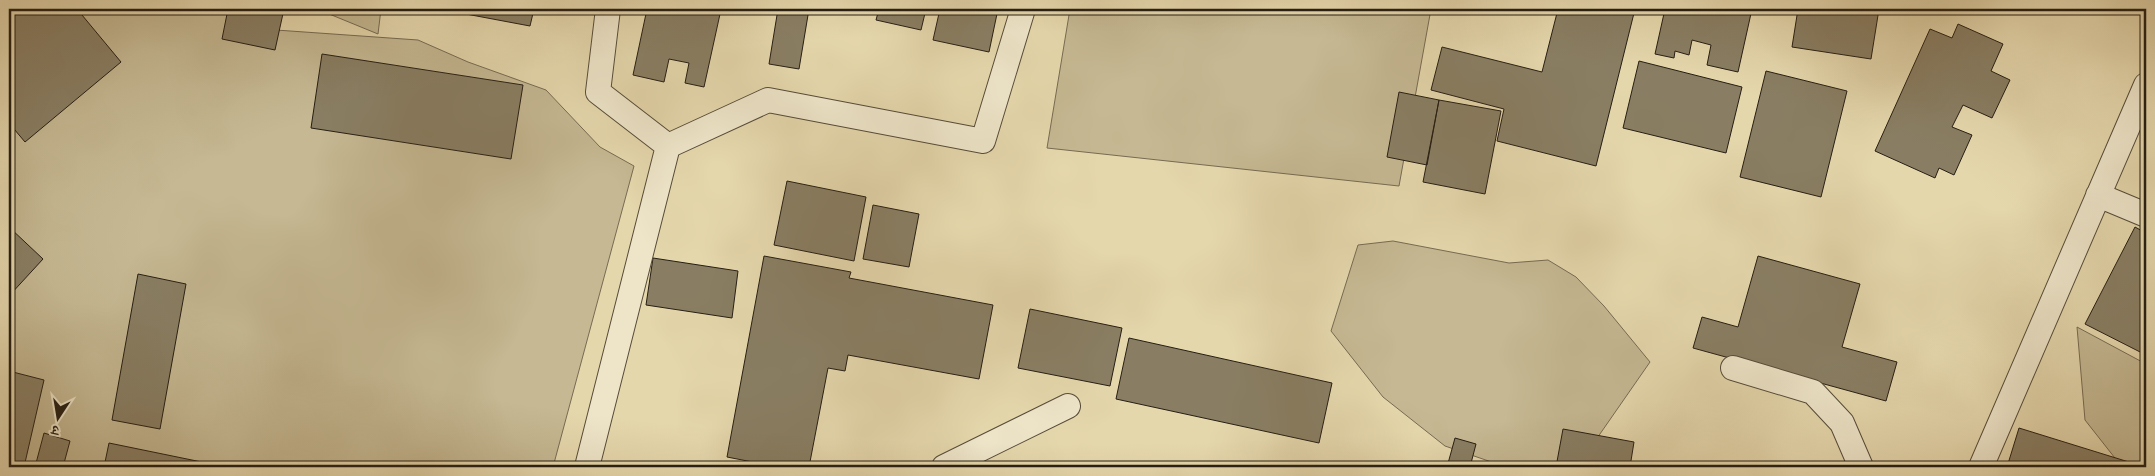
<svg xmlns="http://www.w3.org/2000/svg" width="2155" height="476" viewBox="0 0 2155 476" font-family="'IM FELL French Canon','Noto Serif Devanagari',serif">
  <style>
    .green { fill: #c5b892; stroke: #766b52 }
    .building { fill: #897e63; stroke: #261e13 }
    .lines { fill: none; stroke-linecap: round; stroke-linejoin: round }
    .minor-casing { stroke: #564c39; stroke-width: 26 }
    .minor { stroke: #eee5c9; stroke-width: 24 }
  </style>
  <rect width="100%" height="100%" fill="#e5d7ac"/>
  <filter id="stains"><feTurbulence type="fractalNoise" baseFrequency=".004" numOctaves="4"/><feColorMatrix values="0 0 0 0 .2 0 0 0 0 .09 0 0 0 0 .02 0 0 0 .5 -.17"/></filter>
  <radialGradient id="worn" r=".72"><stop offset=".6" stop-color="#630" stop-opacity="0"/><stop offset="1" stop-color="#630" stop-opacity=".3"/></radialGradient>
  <!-- green -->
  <path class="green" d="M 84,9 L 236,9 L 276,30 L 418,40 L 468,62 L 546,90 L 600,147 L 634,166 L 553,467 L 9,467 L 9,130 L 53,63 Z
    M 317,9 L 381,9 L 378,34 Z
    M 1070,9 L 1431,9 L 1399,186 L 1047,148 Z
    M 1393,241 L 1509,263 L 1548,260 L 1576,277 L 1604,306 L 1650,362 L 1577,467 L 1506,467 L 1445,446 L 1383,397 L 1331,331 L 1358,245 Z
    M 2077,327 L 2146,364 L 2146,467 L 2122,467 L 2085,420 Z"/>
  <!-- building -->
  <path class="building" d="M 9,9 L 77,9 L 121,62 L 25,142 L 9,123 Z
    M 228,9 L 284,9 L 275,50 L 222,39 Z
    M 467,9 L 534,9 L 530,26 L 466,14 Z
    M 647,9 L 697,9 L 720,14 L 704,87 L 685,83 L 689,63 L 669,59 L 664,82 L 633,75 Z
    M 778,9 L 809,9 L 799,69 L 769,64 Z
    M 879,9 L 926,9 L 921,30 L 876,20 Z
    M 940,9 L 998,9 L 989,52 L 933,40 Z
    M 1558,9 L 1635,9 L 1596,166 L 1497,141 L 1504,109 L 1431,90 L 1442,47 L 1542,72 Z
    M 1665,9 L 1752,9 L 1738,72 L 1707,65 L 1711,45 L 1692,40 L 1689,55 L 1675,51 L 1674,58 L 1655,54 Z
    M 1798,9 L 1879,9 L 1871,59 L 1792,47 Z
    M 1958,24 L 2003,44 L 1991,71 L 2010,80 L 1992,118 L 1963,105 L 1952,127 L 1972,135 L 1954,175 L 1939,168 L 1935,178 L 1875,151 L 1930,29 L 1952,38 Z
    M 322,54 L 523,85 L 511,159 L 311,128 Z
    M 1639,61 L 1742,87 L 1726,153 L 1623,128 Z
    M 1766,71 L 1847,91 L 1821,197 L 1740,177 Z
    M 1399,92 L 1439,100 L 1427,165 L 1387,157 Z
    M 1439,100 L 1501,111 L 1485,194 L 1423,182 Z
    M 787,181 L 866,197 L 854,261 L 774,245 Z
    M 873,205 L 919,214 L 909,267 L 863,259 Z
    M 9,227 L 43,259 L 9,296 Z
    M 2135,227 L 2146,233 L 2146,355 L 2085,324 Z
    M 764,256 L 851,272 L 849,278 L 993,305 L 979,379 L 848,355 L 845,371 L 828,368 L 809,467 L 778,467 L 727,457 Z
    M 1758,256 L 1860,284 L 1842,347 L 1897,362 L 1886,401 L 1693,348 L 1702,317 L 1738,327 Z
    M 653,258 L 738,271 L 732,318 L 646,305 Z
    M 138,274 L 186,284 L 160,429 L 112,420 Z
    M 1030,309 L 1122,328 L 1110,386 L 1018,368 Z
    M 1129,338 L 1332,383 L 1319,443 L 1116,399 Z
    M 9,371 L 44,380 L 24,467 L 9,467 Z
    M 2019,428 L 2145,467 L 2007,467 Z
    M 1563,429 L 1634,442 L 1630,467 L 1556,467 Z
    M 44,433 L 70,441 L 63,467 L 35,467 Z
    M 1455,438 L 1476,444 L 1470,467 L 1447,467 Z
    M 109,443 L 226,467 L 104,467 Z"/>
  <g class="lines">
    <defs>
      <path id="minor" d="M 668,146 L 768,100 L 983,141 L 1023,9
        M 2098,195 L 2146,215
        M 1733,368 L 1813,392 L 1842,423 L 1861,467
        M 587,467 L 668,146 L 598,92 L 608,9
        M 944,467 L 1068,406
        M 1981,467 L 2146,85"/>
    </defs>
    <!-- minor casing -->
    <use href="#minor" class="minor-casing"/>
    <!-- minor -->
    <use href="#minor" class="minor"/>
  </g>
  <!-- margin -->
  <rect width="2155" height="476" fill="none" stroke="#e5d7ac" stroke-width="30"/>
  <rect x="10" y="10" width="2135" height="456" fill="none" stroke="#261e13" stroke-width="2.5"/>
  <rect x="15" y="15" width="2125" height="446" fill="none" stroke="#261e13"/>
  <!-- north arrow -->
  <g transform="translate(58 418) rotate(192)" stroke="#eee5c9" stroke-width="4" paint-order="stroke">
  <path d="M0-4L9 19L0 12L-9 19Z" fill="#261e13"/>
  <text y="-8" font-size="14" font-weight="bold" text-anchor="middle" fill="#261e13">उ</text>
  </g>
  <rect width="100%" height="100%" filter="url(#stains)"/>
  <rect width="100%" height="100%" fill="url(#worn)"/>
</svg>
